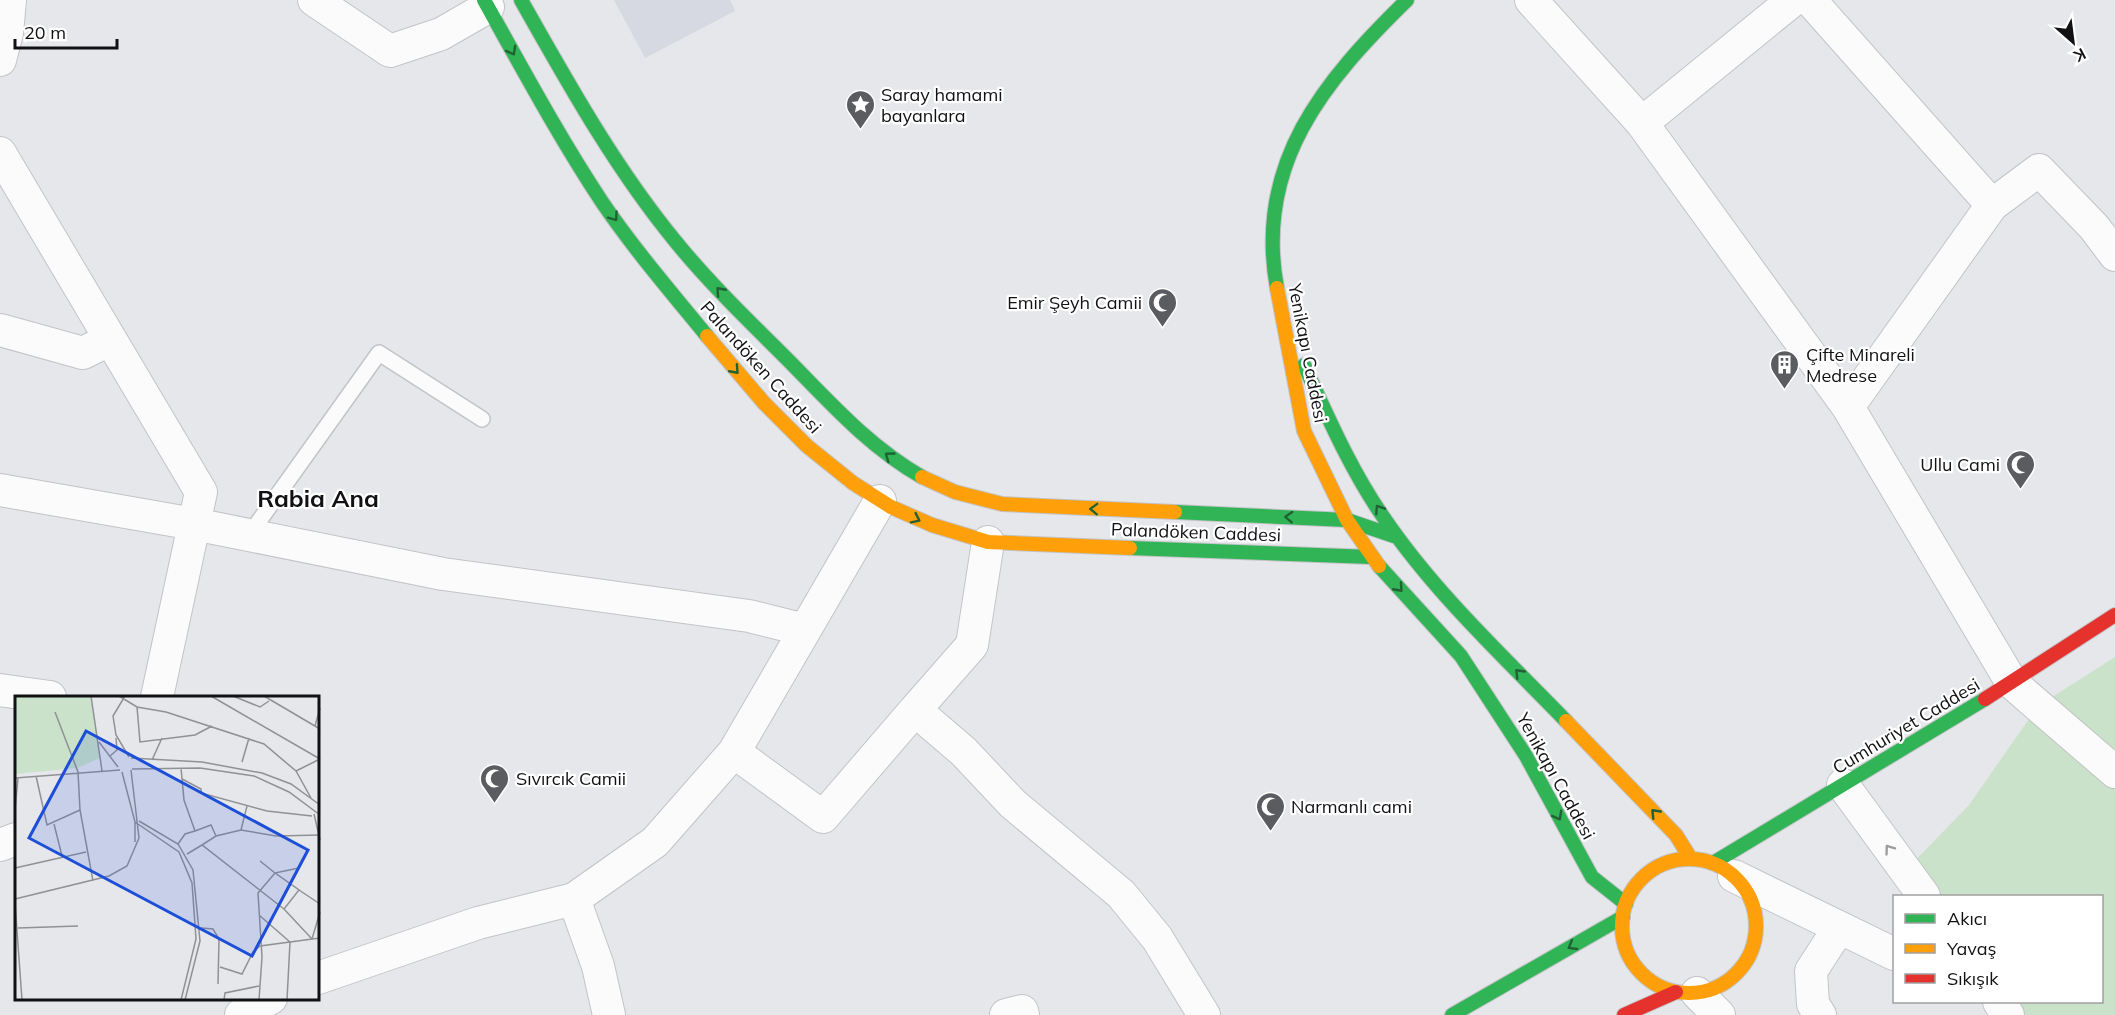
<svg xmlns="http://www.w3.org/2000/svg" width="2115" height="1015" viewBox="0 0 2115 1015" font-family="Mulish,sans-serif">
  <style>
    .built { fill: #d6d9e1 }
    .green { fill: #c9e2c9 }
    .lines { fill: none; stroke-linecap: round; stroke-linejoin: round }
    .lane-casing { stroke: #c3c4c7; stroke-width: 18 }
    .street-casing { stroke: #c3c4c7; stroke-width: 34 }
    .fast-casing { stroke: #c3c4c7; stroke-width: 16 }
    .slow-casing { stroke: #c3c4c7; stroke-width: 16 }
    .jam-casing { stroke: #c3c4c7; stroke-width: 16 }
    .lane { stroke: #fbfbfc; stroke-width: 15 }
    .street { stroke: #fbfbfc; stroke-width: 32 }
    .fast { stroke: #30b455; stroke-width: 14 }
    .slow { stroke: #ff9f0a; stroke-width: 14 }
    .jam { stroke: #e5322d; stroke-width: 14 }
    .oneway { stroke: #206234 }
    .oneway2 { stroke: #9d9d9f }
    .labels { text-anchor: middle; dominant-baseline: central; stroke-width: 4.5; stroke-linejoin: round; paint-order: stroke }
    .poi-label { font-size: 18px; fill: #111114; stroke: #fff; text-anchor: start }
    .street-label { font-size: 18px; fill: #111114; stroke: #fff }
    .district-label { font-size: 24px; font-weight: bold; fill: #111114; stroke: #fff }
    .inset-road { fill: none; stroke: #909195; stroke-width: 1.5 }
    .view { fill: #1d4ed8; fill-opacity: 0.15; stroke: #1d4ed8; stroke-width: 3 }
    .inset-edge { fill: none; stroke: #111114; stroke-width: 3 }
  </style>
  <rect width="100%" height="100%" fill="#e5e7eb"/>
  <!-- built -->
  <path class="built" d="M 614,0 L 730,0 L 735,11 L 645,58 Z"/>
  <!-- green -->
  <path class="green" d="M 2115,657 L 2115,1015 L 2008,1015 L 1999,1002 L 2102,1002 L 2102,896 L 1924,896 L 1905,871 L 1969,805 L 2038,706 Z"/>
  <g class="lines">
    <defs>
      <path id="lane" d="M 249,535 L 379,353 L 482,419"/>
      <path id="street" d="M 314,0 L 390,51 L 441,34 L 488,7
        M 1531,0 L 1642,123 L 1848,407 L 2012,683 L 2115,772
        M 1810,0 L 1992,205
        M 0,60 L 7,33 L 10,0
        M 1642,123 L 1793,0
        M 0,153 L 201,492 L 157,697
        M 0,330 L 83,353 L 109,340
        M 1848,407 L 1992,205 L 2039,170 L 2094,227 L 2115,255
        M 0,490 L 194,524 L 443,574 L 749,616 L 805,630 L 880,501
        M 988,542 L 972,645 L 915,710 L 964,752 L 1013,804 L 1121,894 L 1157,938 L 1204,1015
        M 0,690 L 50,697
        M 734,752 L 823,817 L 915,710
        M 1843,785 L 1924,896
        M 0,845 L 16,839
        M 1734,876 L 1894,954
        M 574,899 L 598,966 L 609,1015
        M 318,978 L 478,923 L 574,899 L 655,842 L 734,752 L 805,630
        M 1697,993 L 1719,1015
        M 1999,1002 L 2008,1015
        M 241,1015 L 271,998
        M 1006,1015 L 1022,1011 L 1023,1015
        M 1820,1015 L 1813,1004 L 1811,971 L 1839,928"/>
      <path id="fast" d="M 484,0 C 522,68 559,137 602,202 C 634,249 671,292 707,336
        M 521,0 C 568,83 615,168 676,242 C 711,285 752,324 792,364 C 832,405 871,448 922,477
        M 1277,288 C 1254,164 1324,81 1407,0
        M 1304,365 C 1328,417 1351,471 1384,518 C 1435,593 1503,656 1566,721
        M 1175,512 L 1347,520 L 1397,537
        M 1130,548 L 1371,557
        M 1379,566 L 1461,656 L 1526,756 L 1592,877 L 1626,904
        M 1713,863 L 1985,699
        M 1452,1015 L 1623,917"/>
      <path id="slow" d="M 1277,288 L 1304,431 L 1347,520 L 1379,566
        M 707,336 L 764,403 L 807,446 L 853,483 L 891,507 L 932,525 L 988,542 L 1130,548
        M 922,477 L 955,492 L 1002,504 L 1175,512
        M 1566,721 L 1676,835 L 1691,859
        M1622 926a67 67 0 1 1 134 0a67 67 0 1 1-134 0Z"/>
      <path id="jam" d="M 1985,699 L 2115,615
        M 1624,1015 L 1676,992"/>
    </defs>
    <!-- lane casing -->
    <use href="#lane" class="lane-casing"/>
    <!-- street casing -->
    <use href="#street" class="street-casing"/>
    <!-- fast casing -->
    <use href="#fast" class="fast-casing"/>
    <!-- slow casing -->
    <use href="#slow" class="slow-casing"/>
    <!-- jam casing -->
    <use href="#jam" class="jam-casing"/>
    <!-- lane -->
    <use href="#lane" class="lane"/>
    <!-- street -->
    <use href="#street" class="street"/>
    <!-- fast -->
    <use href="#fast" class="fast"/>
    <!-- slow -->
    <use href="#slow" class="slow"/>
    <!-- jam -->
    <use href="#jam" class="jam"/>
  </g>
  <!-- one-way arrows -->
  <defs><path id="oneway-chevron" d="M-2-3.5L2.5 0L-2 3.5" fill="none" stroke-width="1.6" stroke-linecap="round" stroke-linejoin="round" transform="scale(1.5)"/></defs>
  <g class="oneway">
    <use href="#oneway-chevron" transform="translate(512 51) rotate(61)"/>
    <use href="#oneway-chevron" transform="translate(614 217) rotate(54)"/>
    <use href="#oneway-chevron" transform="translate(720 291) rotate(-132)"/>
    <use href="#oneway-chevron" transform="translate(735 370) rotate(48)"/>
    <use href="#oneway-chevron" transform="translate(889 456) rotate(-144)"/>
    <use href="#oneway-chevron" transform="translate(1094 509) rotate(-178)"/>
    <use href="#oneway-chevron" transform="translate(1379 509) rotate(-123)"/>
    <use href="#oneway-chevron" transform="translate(1289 517) rotate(-177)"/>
    <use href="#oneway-chevron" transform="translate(916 519) rotate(26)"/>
    <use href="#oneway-chevron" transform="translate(1399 588) rotate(48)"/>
    <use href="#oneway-chevron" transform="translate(1519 673) rotate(-134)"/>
    <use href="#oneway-chevron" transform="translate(1655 813) rotate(-134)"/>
    <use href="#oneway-chevron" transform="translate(1558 816) rotate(61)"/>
    <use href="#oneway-chevron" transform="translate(1572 946) rotate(150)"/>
  </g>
  <use class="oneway2" href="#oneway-chevron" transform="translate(1889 849) rotate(-126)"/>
  <!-- icons -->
  <defs>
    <symbol id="sight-pin" viewBox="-11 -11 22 30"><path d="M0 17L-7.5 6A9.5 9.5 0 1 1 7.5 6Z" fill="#5b5c5f" stroke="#fff"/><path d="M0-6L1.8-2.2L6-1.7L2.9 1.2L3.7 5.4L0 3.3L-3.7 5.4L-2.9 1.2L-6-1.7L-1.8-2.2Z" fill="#fff"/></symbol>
    <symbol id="mosque-pin" viewBox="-11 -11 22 30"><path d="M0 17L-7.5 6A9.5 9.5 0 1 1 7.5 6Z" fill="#5b5c5f" stroke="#fff"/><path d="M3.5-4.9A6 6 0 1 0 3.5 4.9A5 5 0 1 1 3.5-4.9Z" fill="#fff"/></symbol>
    <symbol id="building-pin" viewBox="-11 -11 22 30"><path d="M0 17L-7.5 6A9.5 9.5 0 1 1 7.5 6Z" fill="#5b5c5f" stroke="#fff"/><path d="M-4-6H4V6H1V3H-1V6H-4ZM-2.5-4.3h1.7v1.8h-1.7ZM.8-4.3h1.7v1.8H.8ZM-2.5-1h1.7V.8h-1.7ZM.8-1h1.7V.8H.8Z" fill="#fff"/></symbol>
  </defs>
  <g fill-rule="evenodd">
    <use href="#sight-pin" x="844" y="88" width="33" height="45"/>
    <use href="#mosque-pin" x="1146" y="286" width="33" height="45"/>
    <use href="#building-pin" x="1768" y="348" width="33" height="45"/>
    <use href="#mosque-pin" x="2004" y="448" width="33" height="45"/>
    <use href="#mosque-pin" x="478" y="762" width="33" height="45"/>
    <use href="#mosque-pin" x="1254" y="790" width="33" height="45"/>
  </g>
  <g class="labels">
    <!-- poi labels -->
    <g class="poi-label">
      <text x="881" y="94">Saray hamami<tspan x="881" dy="21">bayanlara</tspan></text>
      <text x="1142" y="302" text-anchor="end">Emir Şeyh Camii</text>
      <text x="1806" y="354">Çifte Minareli<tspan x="1806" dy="21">Medrese</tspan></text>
      <text x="2000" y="464" text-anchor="end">Ullu Cami</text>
      <text x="516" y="778">Sıvırcık Camii</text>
      <text x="1291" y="806">Narmanlı cami</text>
    </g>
    <!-- street labels -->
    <g class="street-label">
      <text transform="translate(1308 353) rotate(79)">Yenikapı Caddesi</text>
      <text transform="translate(761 367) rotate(48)">Palandöken Caddesi</text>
      <text transform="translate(1196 532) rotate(2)">Palandöken Caddesi</text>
      <text transform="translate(1906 726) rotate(-31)">Cumhuriyet Caddesi</text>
      <text transform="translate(1556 776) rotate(61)">Yenikapı Caddesi</text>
    </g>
    <!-- district labels -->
    <g class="district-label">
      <text x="318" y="498">Rabia Ana</text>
    </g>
  </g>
  <!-- overview -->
  <g transform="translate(15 696)">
    <rect width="304" height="304" fill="#e5e7eb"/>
    <path d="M 0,0 L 76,0 L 85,62 L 62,72 L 0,78 Z" fill="#c9e2c9"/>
    <path class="inset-road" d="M 76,0 L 87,75M 104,0 L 122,11 L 151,16 L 249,48 L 281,75 L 296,102M 110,0 L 98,20 L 101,39 L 114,61M 196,0 L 305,63M 218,0 L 245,11 L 254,5M 249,0 L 305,33M 122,11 L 125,46 L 180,39 L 197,30M 40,16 L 63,76 L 65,114 L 78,185M 300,30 L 305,12M 84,46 L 103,71M 95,60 L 102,54 L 101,42M 116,62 L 187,66 L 247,77 L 276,88 L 305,109M 137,64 L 147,42M 227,66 L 234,42M 117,73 L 185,72 L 239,80 L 274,96 L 305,119M 281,75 L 305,63M 107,76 L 120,126 L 120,146M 21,80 L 32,129 L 65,114M 0,82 L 105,74M 167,83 L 186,93 L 186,97 L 252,115 L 297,120M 0,113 L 3,82M 299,118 L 305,144M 124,125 L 163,148 L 178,174 L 185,245 L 170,304M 120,126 L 164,156 L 177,187 L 181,243 L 166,304M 39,128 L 47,160M 226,134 L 232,110M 180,135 L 196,129 L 201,140M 163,148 L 170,138 L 180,135 L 169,104 L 166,72M 187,149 L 201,140 L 226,134 L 261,140 L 305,139M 172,158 L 187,149 L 269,213 L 297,243M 245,165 L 260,177 L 284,172M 0,172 L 71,156M 284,194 L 305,208M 0,203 L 94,180 L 112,170 L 124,142 L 116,74M 0,207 L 7,304M 244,219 L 275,246 L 272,304M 3,232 L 63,230M 186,232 L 198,233 L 204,243 L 203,288M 297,243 L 305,216M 205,271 L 227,278 L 238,256 L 245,250 L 305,242M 209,304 L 210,297 L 244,290M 244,304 L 247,261 L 243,197 L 260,177 L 284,194 L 269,213"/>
    <path class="view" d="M 71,35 L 293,154 L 237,260 L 14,142 Z"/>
    <rect width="304" height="304" class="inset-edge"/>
  </g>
  <!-- legend -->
  <rect x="1893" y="895" width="210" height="108" fill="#ffffff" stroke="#a0a0a1" stroke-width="1.5"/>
  <rect x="1905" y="914" width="30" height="9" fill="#30b455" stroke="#a0a0a1" stroke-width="1.5"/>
  <text x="1947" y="925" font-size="18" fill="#111114">Akıcı</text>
  <rect x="1905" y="944" width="30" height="9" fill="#ff9f0a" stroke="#a0a0a1" stroke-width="1.5"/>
  <text x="1947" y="955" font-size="18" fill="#111114">Yavaş</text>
  <rect x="1905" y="974" width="30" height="9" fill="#e5322d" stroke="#a0a0a1" stroke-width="1.5"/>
  <text x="1947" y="985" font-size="18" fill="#111114">Sıkışık</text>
  <!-- north arrow -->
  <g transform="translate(2073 42) rotate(152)" stroke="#ffffff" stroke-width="4.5" paint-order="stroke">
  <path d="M0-4.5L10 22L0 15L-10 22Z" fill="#111114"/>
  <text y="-9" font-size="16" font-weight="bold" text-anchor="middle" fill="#111114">K</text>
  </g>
  <!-- scale -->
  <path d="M15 39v9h102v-9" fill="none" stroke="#111114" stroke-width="3"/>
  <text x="24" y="39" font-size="18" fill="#111114" stroke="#ffffff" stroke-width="4.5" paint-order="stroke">20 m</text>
</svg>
